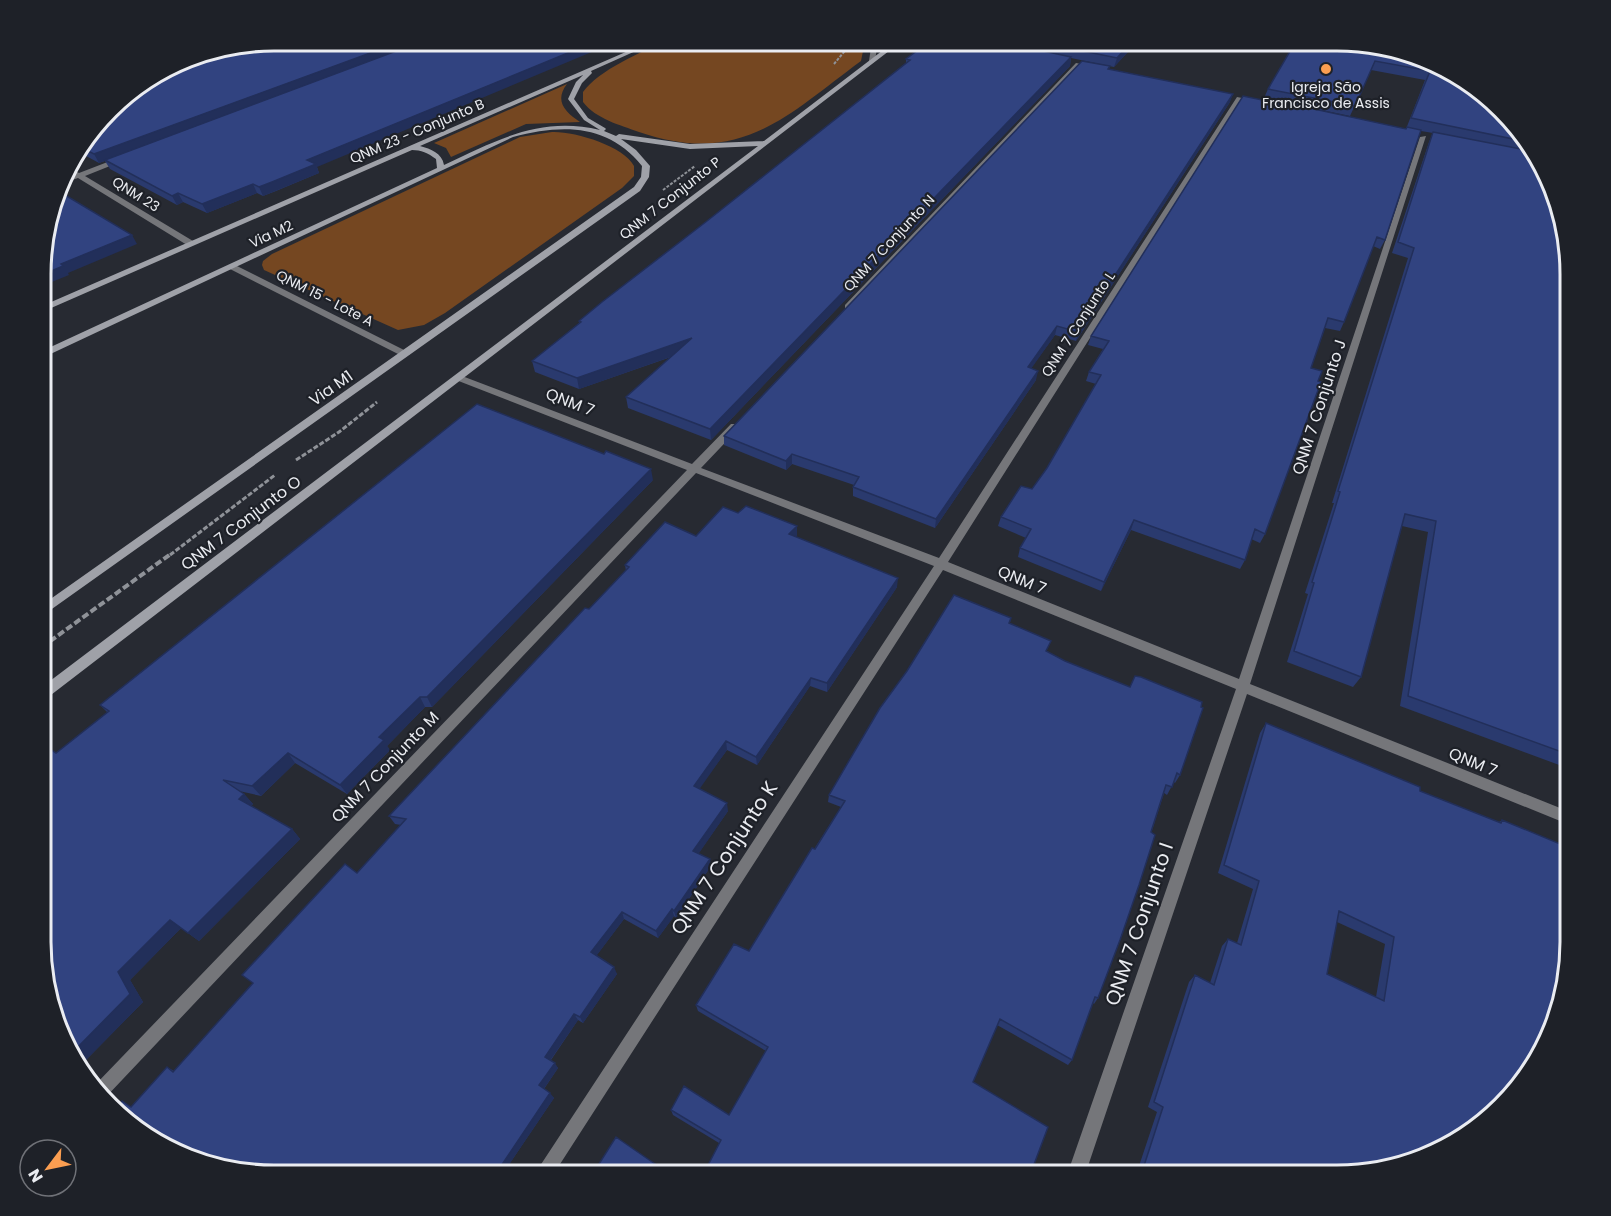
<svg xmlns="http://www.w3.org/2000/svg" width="1611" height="1216" viewBox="0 0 1611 1216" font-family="Poppins,sans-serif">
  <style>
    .green { fill: #754721 }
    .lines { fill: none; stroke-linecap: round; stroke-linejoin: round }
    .path-far2 { stroke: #8f9298; stroke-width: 2; stroke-dasharray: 3 1.5; stroke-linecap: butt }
    .path-far1 { stroke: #8f9298; stroke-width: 3; stroke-dasharray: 5 2; stroke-linecap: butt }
    .path { stroke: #8f9298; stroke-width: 4; stroke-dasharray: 7 3; stroke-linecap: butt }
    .service { fill: #75767a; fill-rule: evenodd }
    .minor { fill: #75767a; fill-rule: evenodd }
    .secondary { fill: #9fa1a8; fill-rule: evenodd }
    .wall { fill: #2a3a6e; fill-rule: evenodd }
    .shaded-wall { fill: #222f5a }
    .building { fill: #314380; stroke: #222f5a; stroke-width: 1.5; fill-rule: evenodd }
    .poi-dot { fill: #fb9e51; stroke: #1e2128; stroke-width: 2 }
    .labels { text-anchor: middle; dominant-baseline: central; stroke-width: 4.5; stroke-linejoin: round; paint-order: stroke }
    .far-poi-label { font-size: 14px; fill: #eaecf1; stroke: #1e2128 }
    .far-street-label { font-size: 14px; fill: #eaecf1; stroke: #1e2128 }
    .street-label { font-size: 16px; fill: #eaecf1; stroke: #1e2128 }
    .near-street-label { font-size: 20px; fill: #eaecf1; stroke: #1e2128 }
    .rim { fill: none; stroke: #eaecf1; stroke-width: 3 }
  </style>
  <rect width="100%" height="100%" fill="#272a32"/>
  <!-- green -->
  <path class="green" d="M 666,41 L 865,41 L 861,61 C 785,117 741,167 639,132 C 620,125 596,119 583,102 L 583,92 C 599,70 641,52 666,41 Z
    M 567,84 C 554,101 565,112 580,122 L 526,124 L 451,157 L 446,148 L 434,143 Z
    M 552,132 C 574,131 624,146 634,166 L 634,176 L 622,188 L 445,313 L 424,325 L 398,330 L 264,270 L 262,265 L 263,261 L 272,254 L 520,137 Z"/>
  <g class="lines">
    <!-- path-far2 -->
    <path class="path-far2" d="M 834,64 L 853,41
      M 663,190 L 695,166"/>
    <!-- path-far1 -->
    <path class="path-far1" d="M 296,460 L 339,432 L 377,402
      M 170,555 L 275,475"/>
    <!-- path -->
    <path class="path" d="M 42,647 L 172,553"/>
    <!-- service -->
    <path class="service" d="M 872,41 L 878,41 L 875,61 L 872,63 L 869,61 Z"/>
    <!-- minor -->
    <path class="minor" d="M 1076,63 L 1081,64 L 851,309 L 845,309 L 845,305 Z
      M 1237,97 L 1242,98 L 948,562 L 1239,679 L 1420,137 L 1426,136 L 1250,684 L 1570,812 L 1570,825 L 1247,694 L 1085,1175 L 1067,1175 L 1236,689 L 943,570 L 553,1175 L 534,1175 L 934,566 L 696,473 L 105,1098 L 95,1085 L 687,470 L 456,380 L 456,376 L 462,376 L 692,464 L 731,424 L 739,424 L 739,428 L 701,468 L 939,558 Z
      M 118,158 L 125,160 L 85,176 L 193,241 L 193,245 L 187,245 L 78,178 L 63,183 L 65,178 L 73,175 L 67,171 L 68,167 L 79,173 Z
      M 233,264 L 408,352 L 410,354 L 405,357 L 402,356 L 230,269 L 230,265 Z"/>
    <!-- secondary -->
    <path class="secondary" d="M 651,41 L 658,41 L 591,71 L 592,73 L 582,83 L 574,99 L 588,118 L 605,128 L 606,129 L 604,131 L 616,136 L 619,134 L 690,144 L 764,141 L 895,41 L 902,41 L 47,698 L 42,699 L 42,687 L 758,146 L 690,149 L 621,139 L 636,150 L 650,166 L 649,177 L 640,191 L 42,616 L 42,605 L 634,187 L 641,177 L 642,166 C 608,124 563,124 513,137 L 42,358 L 42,351 L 437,168 L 436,159 C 428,153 421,150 412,150 L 42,312 L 42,306 ZM 583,75 L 576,82 L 568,99 L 584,120 L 600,130 C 540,116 497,140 444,165 C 442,153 431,149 420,146 Z"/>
  </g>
  <!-- wall -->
  <path class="wall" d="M 930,41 L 1138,41 L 1114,67 L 1071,58 L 1070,66 L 711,440 L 628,408 L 626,397 L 671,357 L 579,389 L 535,372 L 532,361 L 579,323 L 579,321 L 707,221 L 906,63 L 906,59 Z
    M 1296,41 L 1426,58 L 1491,98 L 1547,171 L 1570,273 L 1570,769 L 1400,706 L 1428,532 L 1402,526 L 1361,677 L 1353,687 L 1287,662 L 1308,594 L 1305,593 L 1334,503 L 1332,503 L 1408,258 L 1392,253 L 1429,142 L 1433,133 L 1421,131 L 1385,240 L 1380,249 L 1373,246 L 1344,322 L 1340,331 L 1325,328 L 1311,368 L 1265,534 L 1260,543 L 1251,539 L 1245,560 L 1240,569 L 1131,530 L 1101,591 L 1018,557 L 1020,548 L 1026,538 L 998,526 L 1001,517 L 1032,489 L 1047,468 L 1096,384 L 1086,381 L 1089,372 L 1103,349 L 1088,345 L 1091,336 L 1406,129 L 1425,80 L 1371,70 L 1350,116 L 1264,98 L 1268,89 Z
    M 1110,66 L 1109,69 L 1230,102 L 1076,341 L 1055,335 L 1031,368 L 1036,380 L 935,528 L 853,496 L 853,487 L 854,485 L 792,464 L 786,470 L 724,445 L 724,436 Z
    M 120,98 L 317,167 L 319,173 L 276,191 L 263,196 L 257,193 L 207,213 L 183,202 L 177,205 L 110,169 L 105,161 L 99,163 L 77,151 Z
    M 653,480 L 432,707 L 425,707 L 387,746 L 390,750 L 347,794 L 295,763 L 261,796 L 239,791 L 244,794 L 253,804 L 251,806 L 292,829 L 300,839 L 199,941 L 181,928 L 130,980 L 143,1002 L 83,1063 L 88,1067 L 84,1071 L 65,1046 L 107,712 L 100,705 Z
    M 797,535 L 795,537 L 897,587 L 827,692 L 810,686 L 757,765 L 727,750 L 699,788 L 728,811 L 698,854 L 711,866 L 676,918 L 674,916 L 658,938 L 624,919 L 596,956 L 617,974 L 583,1023 L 578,1020 L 551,1060 L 558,1068 L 544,1089 L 554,1098 L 502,1175 L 259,1175 L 167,1067 L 174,1071 L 401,825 L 395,824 L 389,816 L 626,571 L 625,565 L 696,536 Z
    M 1011,618 L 1010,623 L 1047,652 L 1180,775 L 1175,783 L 1174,782 L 1167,795 L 1164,793 L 1098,998 L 1094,1004 L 1093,1003 L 1072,1060 L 1068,1065 L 997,1025 L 973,1082 L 719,1143 L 673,1115 L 671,1110 L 729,1115 L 766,1051 L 698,1011 L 696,1005 L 749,951 L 841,807 L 828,802 L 829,795 Z
    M 1266,723 L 1420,791 L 1499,822 L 1502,820 L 1570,848 L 1337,1176 L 1136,1175 L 1157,1112 L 1148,1107 L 1189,982 L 1195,975 L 1210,983 L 1222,946 L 1228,939 L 1237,943 L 1253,889 L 1218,873 L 1260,733 ZM 1337,922 L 1385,944 L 1376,997 L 1327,974 Z
    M 1122,1170 L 1133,1175 L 1115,1175 L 1116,1174 Z"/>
  <!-- shaded-wall -->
  <path class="shaded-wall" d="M 403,41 L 427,41 L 99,163 L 94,154 Z
    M 597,41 L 618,41 L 317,167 L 319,173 L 263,196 L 259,187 L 307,160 Z
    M 1132,41 L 1138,41 L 1114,67 L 1117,58 Z
    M 1071,57 L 1070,66 L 711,440 L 710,429 Z
    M 1233,94 L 1230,102 L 1076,341 L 1078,332 Z
    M 253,184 L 257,193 L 207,213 L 202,204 Z
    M 178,193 L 183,202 L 177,205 L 172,196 Z
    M 132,235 L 137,244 L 68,273 L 69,275 L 42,286 L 42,275 L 61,264 Z
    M 1057,326 L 1055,335 L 1026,376 L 1028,367 Z
    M 692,338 L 693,349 L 579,389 L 577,378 Z
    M 1038,371 L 1036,380 L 935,528 L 936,519 Z
    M 792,454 L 792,464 L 786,470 L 786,461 Z
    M 651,469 L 653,480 L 432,707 L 427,697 Z
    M 1134,520 L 1131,530 L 1101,591 L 1104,582 Z
    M 797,526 L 797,535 L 790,543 L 789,534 Z
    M 898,578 L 897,587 L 827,692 L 827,683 Z
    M 811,678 L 810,686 L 757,765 L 756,757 Z
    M 420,697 L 425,707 L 387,746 L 390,750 L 347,794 L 340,785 L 379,737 Z
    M 726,741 L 727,750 L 696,794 L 694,786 Z
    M 288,753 L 295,763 L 261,796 L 252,786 Z
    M 244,794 L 253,804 L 248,808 L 239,799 Z
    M 727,803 L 728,811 L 695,859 L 693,851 Z
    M 292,829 L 300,839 L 199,941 L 188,933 Z
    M 710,859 L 711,866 L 676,918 L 674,911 Z
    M 672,909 L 674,916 L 658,938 L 656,931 Z
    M 622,912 L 624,919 L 594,959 L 591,952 Z
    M 170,920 L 181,928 L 130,980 L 143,1002 L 83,1063 L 88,1067 L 84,1071 L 71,1054 L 118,972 Z
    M 614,967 L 617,974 L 583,1023 L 580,1017 Z
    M 574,1014 L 578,1020 L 549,1062 L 545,1057 Z
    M 555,1063 L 558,1068 L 543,1090 L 539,1085 Z
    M 550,1093 L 554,1098 L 502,1175 L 495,1175 Z"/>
  <!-- building -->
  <path class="building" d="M 274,40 L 403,41 L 94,154 L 80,147 L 120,98 L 198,53 Z
    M 423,41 L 597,41 L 307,160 L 316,164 L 272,182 L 259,187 L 253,184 L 202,204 L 178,193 L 172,196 L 105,160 Z
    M 930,41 L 998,41 L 1071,57 L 710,429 L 626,397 L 692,338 L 577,378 L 532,361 L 581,322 L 579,321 L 602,302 L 707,221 L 910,60 L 906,59 Z
    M 1034,41 L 1132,41 L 1117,58 Z
    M 1296,41 L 1352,41 L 1426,58 L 1491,98 L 1523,141 L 1411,118 L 1430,71 L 1375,61 L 1355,106 L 1268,89 Z
    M 1082,61 L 1110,66 L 1108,69 L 1233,94 L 1078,332 L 1057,326 L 1028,367 L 1038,371 L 936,519 L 853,487 L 859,477 L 792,454 L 786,461 L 724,436 Z
    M 1243,96 L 1262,100 L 1263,98 L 1406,129 L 1407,127 L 1421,130 L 1385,240 L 1377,237 L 1344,322 L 1328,318 L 1311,368 L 1322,371 L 1318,381 L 1321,382 L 1265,534 L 1255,529 L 1245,560 L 1134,520 L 1104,582 L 1020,548 L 1031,529 L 1001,517 L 1021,486 L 1032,489 L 1047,468 L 1101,375 L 1089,372 L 1109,341 L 1091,336 Z
    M 1433,132 L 1531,151 L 1547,171 L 1570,273 L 1570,755 L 1408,696 L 1436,521 L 1405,514 L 1361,677 L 1294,651 L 1314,583 L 1312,582 L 1340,492 L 1338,491 L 1414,248 L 1398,242 Z
    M 60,192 L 132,235 L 61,264 L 63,266 L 42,275 L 43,243 Z
    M 477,404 L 604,454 L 606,451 L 651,469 L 427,697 L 420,697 L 379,737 L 384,740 L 340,785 L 288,753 L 252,786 L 223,780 L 244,794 L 239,799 L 292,829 L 188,933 L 170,920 L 118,972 L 130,994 L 71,1054 L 65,1046 L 41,958 L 41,751 L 47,747 L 56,753 L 109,711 L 100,705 Z
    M 746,506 L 797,526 L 789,534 L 898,578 L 827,683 L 811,678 L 756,757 L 726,741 L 694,786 L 727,803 L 693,851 L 710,859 L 674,911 L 672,909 L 656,931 L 622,912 L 591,952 L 614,967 L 580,1017 L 574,1014 L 545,1057 L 555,1063 L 539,1085 L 550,1093 L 495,1175 L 259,1175 L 185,1158 L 120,1118 L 114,1110 L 122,1101 L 131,1107 L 167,1067 L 173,1072 L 253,983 L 242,975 L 345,864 L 357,873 L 406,819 L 389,816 L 585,608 L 589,609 L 629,567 L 625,565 L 665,522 L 696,536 L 723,507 L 738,513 Z
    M 954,595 L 1011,618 L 1009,623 L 1051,641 L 1046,651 L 1065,661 L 1130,687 L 1135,676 L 1141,677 L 1202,702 L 1201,707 L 1203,708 L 1180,775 L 1177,773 L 1172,787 L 1166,785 L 1151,832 L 1155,835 L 1139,885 L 1120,940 L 1098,998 L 1095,997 L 1072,1060 L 1000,1019 L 973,1082 L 1048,1127 L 1030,1175 L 703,1175 L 721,1140 L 671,1110 L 684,1086 L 729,1115 L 768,1047 L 696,1005 L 734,944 L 749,951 L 812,848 L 815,849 L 845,801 L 829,795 L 880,708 L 907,671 Z
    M 1266,723 L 1420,787 L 1420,791 L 1501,823 L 1502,820 L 1570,848 L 1570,958 L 1553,1032 L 1513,1096 L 1440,1152 L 1337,1176 L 1141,1175 L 1163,1107 L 1154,1102 L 1195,975 L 1214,985 L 1228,939 L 1241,945 L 1259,881 L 1224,865 ZM 1339,911 L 1394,937 L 1384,1001 L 1327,974 Z
    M 616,1137 L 671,1175 L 592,1175 Z
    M 1122,1170 L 1133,1175 L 1120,1175 Z"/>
  <!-- markers -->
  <circle class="poi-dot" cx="1326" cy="69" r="6"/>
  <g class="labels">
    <!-- far-poi labels -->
    <g class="far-poi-label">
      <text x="1326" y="87">Igreja São<tspan x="1326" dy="16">Francisco de Assis</tspan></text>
    </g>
    <!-- far-street labels -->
    <g class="far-street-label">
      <text transform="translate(417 131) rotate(-23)">QNM 23 - Conjunto B</text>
      <text transform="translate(136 194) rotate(32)">QNM 23</text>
      <text transform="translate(670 198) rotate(-38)">QNM 7 Conjunto P</text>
      <text transform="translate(271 234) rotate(-25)">Via M2</text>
      <text transform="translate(889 243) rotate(-47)">QNM 7 Conjunto N</text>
      <text transform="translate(325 298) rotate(27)">QNM 15 - Lote A</text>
      <text transform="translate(1078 324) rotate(-57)">QNM 7 Conjunto L</text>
    </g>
    <!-- street labels -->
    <g class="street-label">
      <text transform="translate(331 388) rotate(-35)">Via M1</text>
      <text transform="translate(570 402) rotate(21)">QNM 7</text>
      <text transform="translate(1319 407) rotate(-72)">QNM 7 Conjunto J</text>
      <text transform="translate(241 523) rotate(-37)">QNM 7 Conjunto O</text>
      <text transform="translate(1022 580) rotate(22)">QNM 7</text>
      <text transform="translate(1473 762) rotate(22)">QNM 7</text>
      <text transform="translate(385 767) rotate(-46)">QNM 7 Conjunto M</text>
    </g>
    <!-- near-street labels -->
    <g class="near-street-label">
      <text transform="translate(724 858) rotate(-57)">QNM 7 Conjunto K</text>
      <text transform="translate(1139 924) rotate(-71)">QNM 7 Conjunto I</text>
    </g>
  </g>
  <!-- crop -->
  <path d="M0 0H1611V1216H0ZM274 51H1337A223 223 0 0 1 1560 274V942A223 223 0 0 1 1337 1165H274A223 223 0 0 1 51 942V274A223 223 0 0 1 274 51Z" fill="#1e2128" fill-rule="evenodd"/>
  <path class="rim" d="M274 51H1337A223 223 0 0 1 1560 274V942A223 223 0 0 1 1337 1165H274A223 223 0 0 1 51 942V274A223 223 0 0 1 274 51Z"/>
  <!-- north arrow -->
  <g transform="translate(48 1168) rotate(238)"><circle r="28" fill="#1e2128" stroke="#707278" stroke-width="1.5"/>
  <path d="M0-4.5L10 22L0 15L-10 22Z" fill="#fb9e51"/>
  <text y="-9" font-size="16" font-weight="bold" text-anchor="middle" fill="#eaecf1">N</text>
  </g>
</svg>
